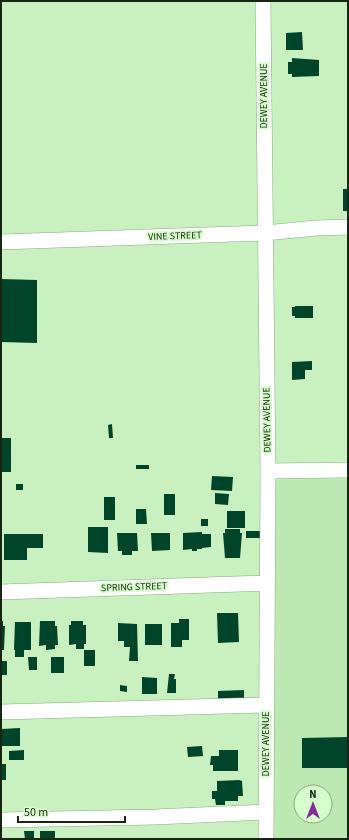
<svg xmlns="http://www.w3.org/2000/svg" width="349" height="840" viewBox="0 0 349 840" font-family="'Source Sans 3',sans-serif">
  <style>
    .built { fill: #bce9b1; fill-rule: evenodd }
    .building { fill: #00442a }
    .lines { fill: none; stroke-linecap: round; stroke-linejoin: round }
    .minor-casing { stroke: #87ad7e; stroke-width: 16 }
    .minor { stroke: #fff; stroke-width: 15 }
    .labels { text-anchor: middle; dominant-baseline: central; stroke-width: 4; stroke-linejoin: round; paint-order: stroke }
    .street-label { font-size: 10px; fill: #172613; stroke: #d6fecc }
  </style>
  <rect width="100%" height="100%" fill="#c9f0bf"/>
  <!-- built -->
  <path class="built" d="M 348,478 L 348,839 L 273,839 L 272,480 ZM 301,792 L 325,792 L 325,816 L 301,816 Z"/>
  <!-- building -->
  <path class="building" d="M 302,32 L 303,50 L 286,50 L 286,33 Z
    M 292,58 L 319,60 L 319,76 L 292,77 L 292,74 L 288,74 L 288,62 L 292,62 Z
    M 343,189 L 348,189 L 348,211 L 343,211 Z
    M 1,279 L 37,280 L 37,343 L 1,342 Z
    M 295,306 L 313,306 L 313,318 L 295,318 L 295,316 L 292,316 L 292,307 L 295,307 Z
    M 312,361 L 312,370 L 305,370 L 305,379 L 292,380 L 292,362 Z
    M 112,424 L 113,438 L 109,438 L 108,425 Z
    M 1,438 L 11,438 L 11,472 L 1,472 Z
    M 136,465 L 149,465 L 149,469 L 136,469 Z
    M 212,476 L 233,477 L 232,491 L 211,490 Z
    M 16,484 L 23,484 L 23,490 L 16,490 Z
    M 215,493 L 229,494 L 228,505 L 215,504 Z
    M 164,494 L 175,494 L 175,515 L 164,515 Z
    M 104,497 L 115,497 L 115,520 L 104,520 Z
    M 136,509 L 146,509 L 147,524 L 136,524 Z
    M 227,511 L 245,511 L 245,528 L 227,528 Z
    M 201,519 L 208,519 L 208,526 L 201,526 Z
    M 88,527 L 108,527 L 108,553 L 88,552 Z
    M 225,529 L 240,529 L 240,533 L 242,533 L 240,558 L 225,558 L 223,533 L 225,533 Z
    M 246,531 L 260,531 L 260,538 L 246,538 Z
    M 202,532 L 202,534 L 211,534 L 211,547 L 202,548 L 202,549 L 197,549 L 197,551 L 192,551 L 192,549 L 183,550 L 183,533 Z
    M 117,533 L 137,533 L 138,551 L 132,551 L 132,555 L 122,555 L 122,551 L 118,551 Z
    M 151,533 L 170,533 L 170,550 L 152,551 Z
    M 4,534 L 43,534 L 43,548 L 27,548 L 27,560 L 4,560 Z
    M 217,613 L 238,613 L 239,642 L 218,643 Z
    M 179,619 L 189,619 L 189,640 L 182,640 L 182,647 L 171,647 L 171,623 L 179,623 Z
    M 1,621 L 3,621 L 3,626 L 5,626 L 4,650 L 1,650 Z
    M 40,621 L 55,621 L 55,626 L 57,626 L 58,645 L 55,645 L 55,649 L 46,650 L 46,645 L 39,646 Z
    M 71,621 L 83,621 L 83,625 L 86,625 L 86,644 L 84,644 L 84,649 L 76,649 L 76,644 L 69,645 L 69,625 L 71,625 Z
    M 15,622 L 31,622 L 31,650 L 24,650 L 24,657 L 15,657 L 15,650 L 14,650 Z
    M 118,623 L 137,624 L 138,661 L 129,661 L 130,647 L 124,647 L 124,641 L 118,641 Z
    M 145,624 L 162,624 L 162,645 L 145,645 Z
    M 84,650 L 95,650 L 95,666 L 84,666 Z
    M 28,657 L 37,657 L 37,670 L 29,670 Z
    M 51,657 L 64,657 L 64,673 L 51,673 Z
    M 1,661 L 7,661 L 7,675 L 1,675 Z
    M 169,674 L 175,674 L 174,679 L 176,679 L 176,693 L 167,693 Z
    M 142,677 L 157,678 L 157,694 L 142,694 Z
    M 120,685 L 127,686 L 127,692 L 120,691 Z
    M 244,690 L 244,700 L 218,701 L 218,691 Z
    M 20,728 L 20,746 L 1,746 L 1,729 Z
    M 348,737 L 348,768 L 302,768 L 302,738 Z
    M 202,746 L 203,756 L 188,757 L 187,747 Z
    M 24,750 L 24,760 L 9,760 L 9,751 Z
    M 219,750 L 238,750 L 238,771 L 213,771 L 213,765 L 210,765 L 211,756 L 219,756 Z
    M 1,764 L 6,764 L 6,780 L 1,780 Z
    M 239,780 L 242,781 L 243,796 L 238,796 L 238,801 L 225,801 L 225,805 L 216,805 L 215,799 L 212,799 L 212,791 L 217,791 L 217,781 Z
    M 24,831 L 34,831 L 34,839 L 25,839 Z
    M 40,831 L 55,831 L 55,839 L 40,839 Z"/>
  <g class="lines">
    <defs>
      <path id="minor" d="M 263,1 L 268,471 L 266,839
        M 1,242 L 265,233 L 316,228 L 348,227
        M 268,471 L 348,470
        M 1,592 L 267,583
        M 1,712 L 266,705
        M 1,820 L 155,817 L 266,812"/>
    </defs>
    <!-- minor casing -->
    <use href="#minor" class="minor-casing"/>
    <!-- minor -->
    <use href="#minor" class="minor"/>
  </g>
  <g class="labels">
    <!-- street labels -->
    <g class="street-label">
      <text transform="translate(264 96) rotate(-90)">DEWEY AVENUE</text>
      <text transform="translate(175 236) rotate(-2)">VINE STREET</text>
      <text transform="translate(267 420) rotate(-91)">DEWEY AVENUE</text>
      <text transform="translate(134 587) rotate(-2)">SPRING STREET</text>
      <text transform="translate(266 744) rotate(-90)">DEWEY AVENUE</text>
    </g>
  </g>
  <!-- border -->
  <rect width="349" height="840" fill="none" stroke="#172613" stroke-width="4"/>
  <!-- north arrow -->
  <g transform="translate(313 804)"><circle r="19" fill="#d6fecc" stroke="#8aa882"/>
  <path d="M0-3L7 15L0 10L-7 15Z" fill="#852c99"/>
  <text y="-6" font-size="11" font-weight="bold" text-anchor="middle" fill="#172613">N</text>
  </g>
  <!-- scale -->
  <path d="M18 816v6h107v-6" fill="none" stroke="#172613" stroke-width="2"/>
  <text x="24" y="816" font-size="12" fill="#172613" stroke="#d6fecc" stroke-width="3" paint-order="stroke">50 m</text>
</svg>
